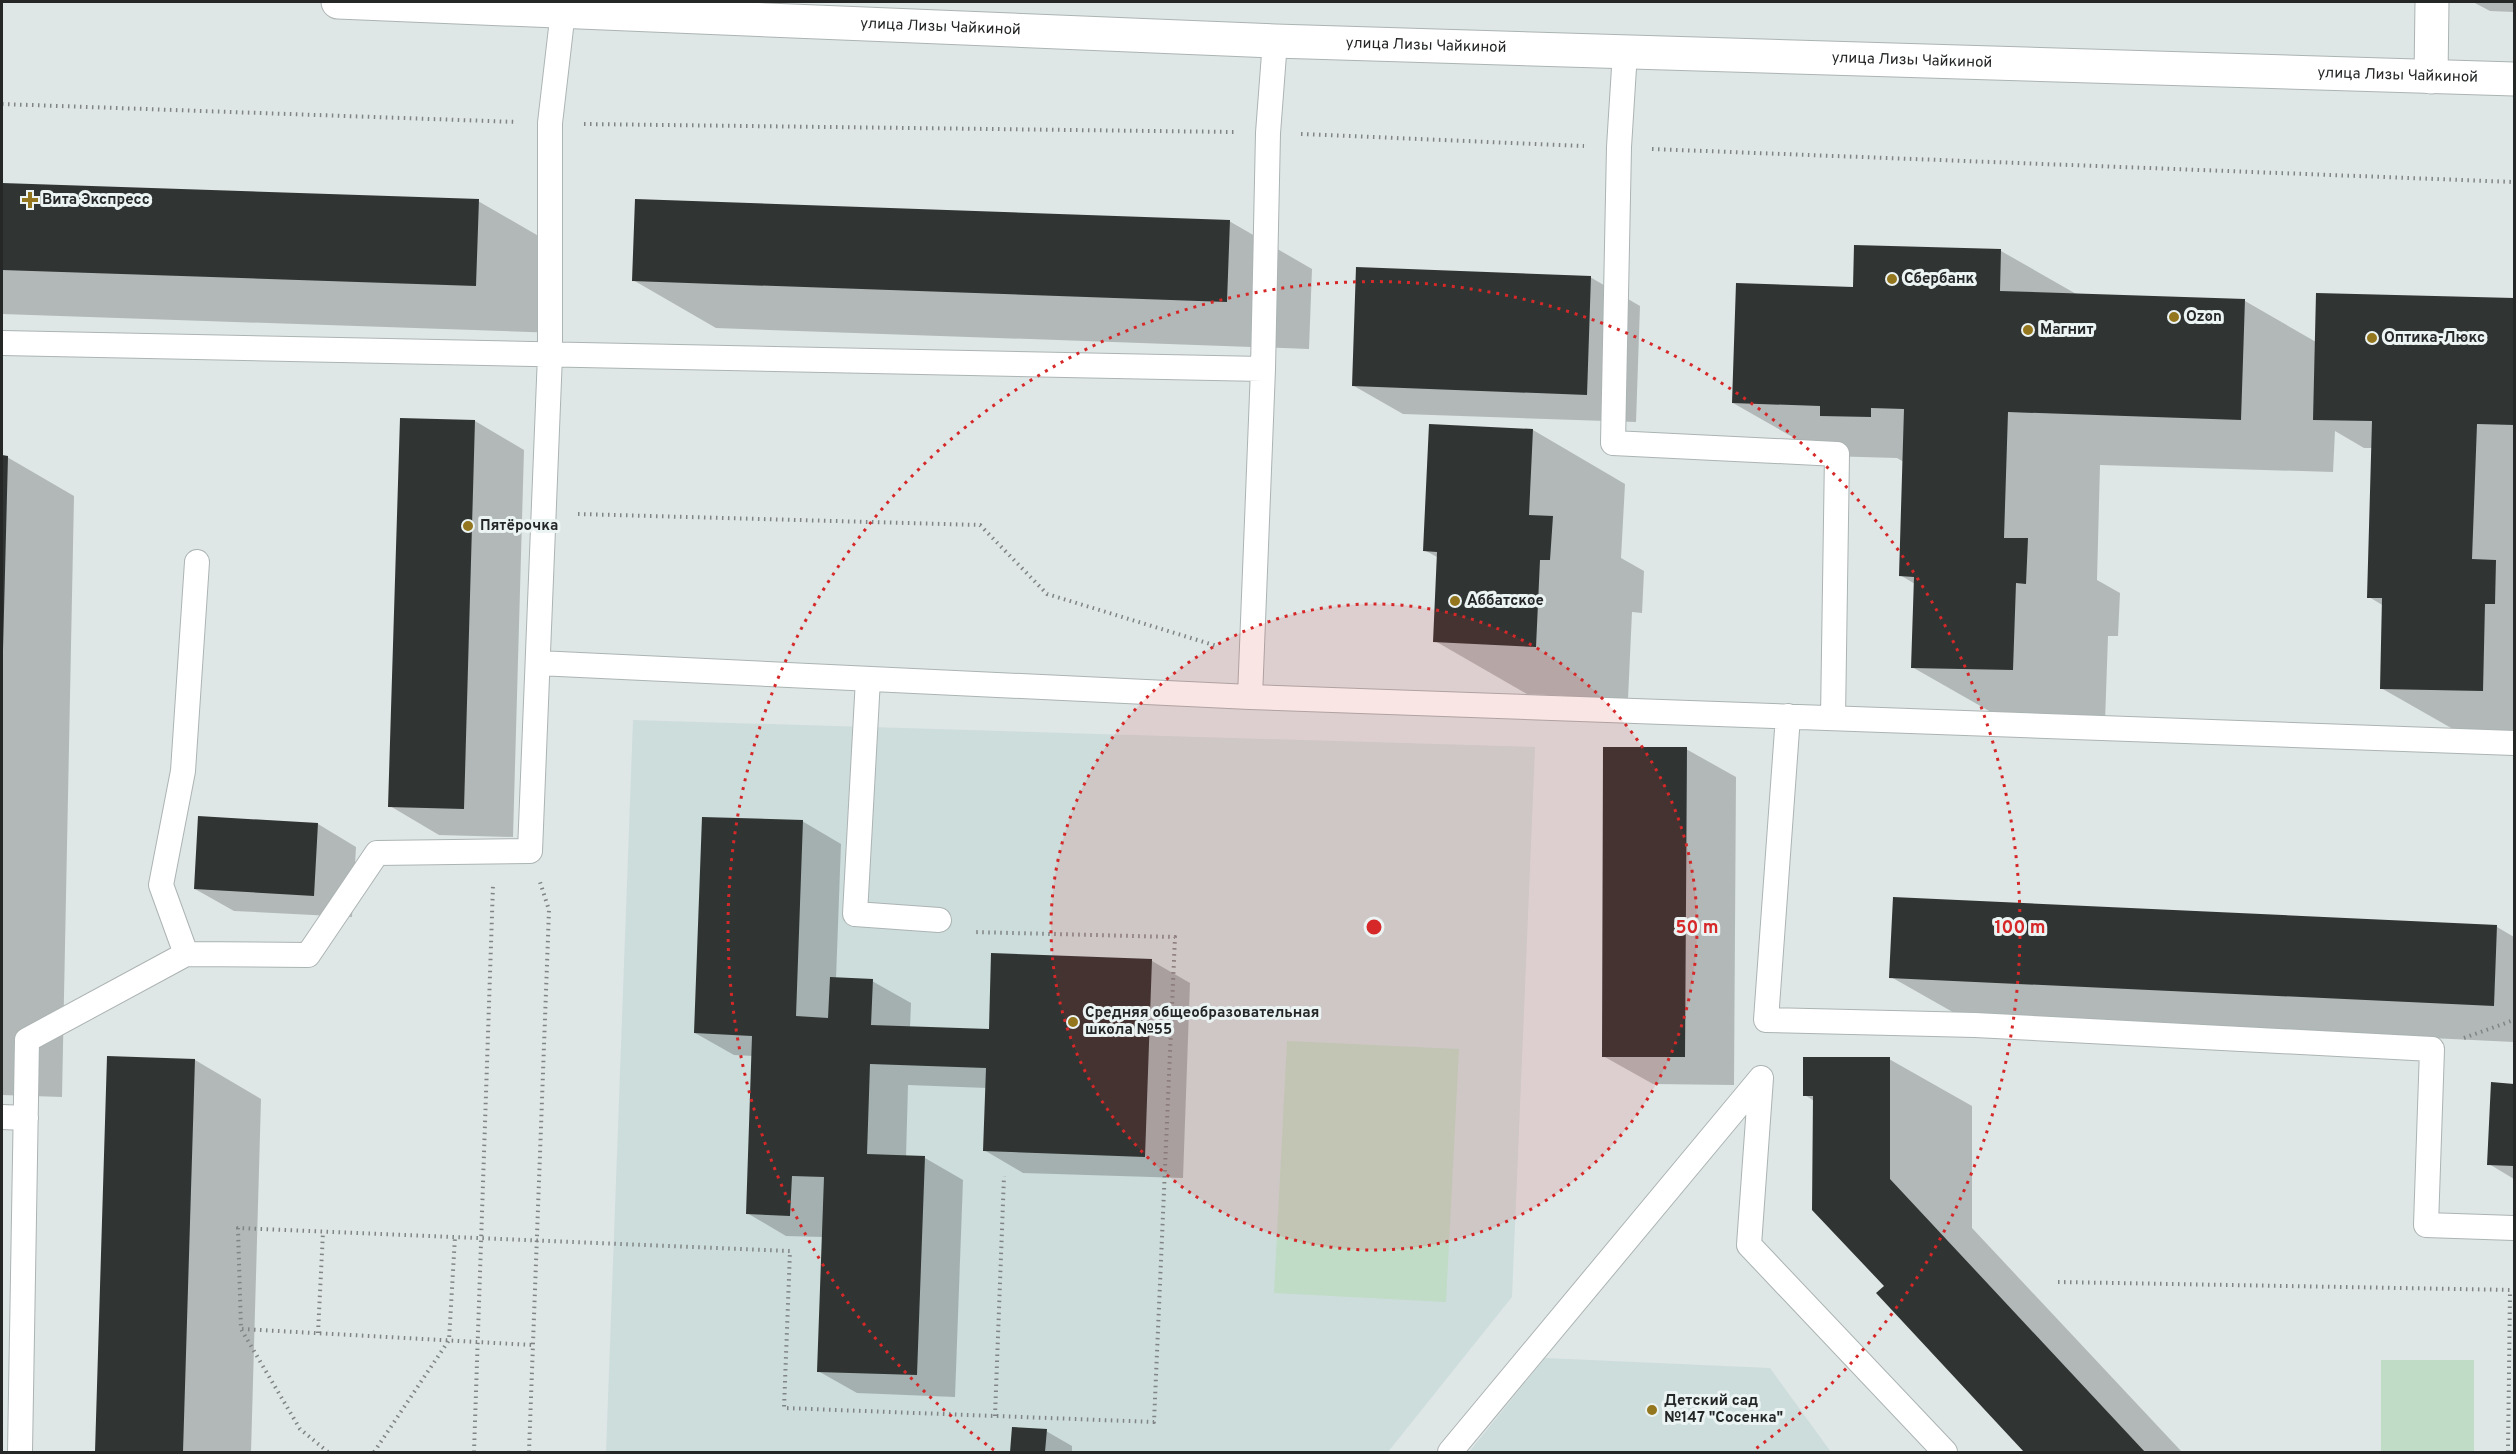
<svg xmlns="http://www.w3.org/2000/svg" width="2516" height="1454" viewBox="0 0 2516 1454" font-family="Overpass,sans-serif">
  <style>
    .built { fill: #cddddc }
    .green { fill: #c0dbc6 }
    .shadow { fill: #0003 }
    .building { fill: #303533 }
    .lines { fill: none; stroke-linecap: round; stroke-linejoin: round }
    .lane-casing { stroke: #acb3b3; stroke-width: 26 }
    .street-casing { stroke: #acb3b3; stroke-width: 35 }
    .secondary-casing { stroke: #acb3b3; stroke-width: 35 }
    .path { stroke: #808484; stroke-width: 4; stroke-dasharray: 1.5 4.5; stroke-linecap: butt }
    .lane { stroke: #fff; stroke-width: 24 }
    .street { stroke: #fff; stroke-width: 33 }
    .secondary { stroke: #fff; stroke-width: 33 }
    .ring { fill: none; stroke: #d62828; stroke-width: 3; stroke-dasharray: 3 6 }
    .poi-dot { fill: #93761d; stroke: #ecf3f3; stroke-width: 2 }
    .labels { text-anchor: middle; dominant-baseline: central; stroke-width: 6; stroke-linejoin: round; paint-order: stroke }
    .street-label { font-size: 15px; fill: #252727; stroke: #ecf3f3 }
    .poi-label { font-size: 15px; font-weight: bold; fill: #252727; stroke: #ecf3f3; text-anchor: start }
    .centre { fill: #d62828; stroke: #ecf3f3; stroke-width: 3 }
    .ring-label { font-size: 18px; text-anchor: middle; font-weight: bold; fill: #d62828; stroke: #ecf3f3; stroke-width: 6; stroke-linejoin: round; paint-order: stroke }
  </style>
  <rect width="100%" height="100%" fill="#dfe6e6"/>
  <!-- built -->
  <path class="built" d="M 633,720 L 1535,747 L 1512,1297 L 1388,1452 L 606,1452 Z
    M 1545,1358 L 1770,1368 L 1831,1452 L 1469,1452 Z"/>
  <!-- green -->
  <path class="green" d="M 1287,1041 L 1459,1049 L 1446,1302 L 1274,1293 Z
    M 2381,1360 L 2474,1360 L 2474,1452 L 2381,1452 Z"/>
  <!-- shadow -->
  <path class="shadow" d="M 2473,2 L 2514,2 L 2514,12 L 2490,11 Z
    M 2,184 L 478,201 L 561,249 L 558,333 L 2,314 Z
    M 1229,221 L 1312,269 L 1309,349 L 716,328 L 633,280 Z
    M 2001,251 L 2078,295 L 2245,301 L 2316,342 L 2318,295 L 2514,300 L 2514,742 L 2474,741 L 2381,688 L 2384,606 L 2369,597 L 2373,448 L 2364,448 L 2335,431 L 2333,472 L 2100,465 L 2097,580 L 2120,593 L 2118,636 L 2108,636 L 2105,722 L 2005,720 L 1912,667 L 1915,584 L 1900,575 L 1904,462 L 1897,458 L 1826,456 L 1733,403 L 1854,289 Z
    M 1590,277 L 1640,306 L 1636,422 L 1403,414 L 1354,386 Z
    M 475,421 L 524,450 L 513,837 L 439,835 L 390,806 Z
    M 1533,430 L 1625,484 L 1621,558 L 1644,571 L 1642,613 L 1632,612 L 1628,699 L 1527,694 L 1435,641 L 1439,558 L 1424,550 Z
    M 2,457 L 7,457 L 74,496 L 62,1097 L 2,1095 Z
    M 1686,749 L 1736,777 L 1734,1085 L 1653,1084 L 1603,1056 Z
    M 802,821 L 841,844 L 836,979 L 872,981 L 911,1003 L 910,1028 L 990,1030 L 993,955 L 1152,961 L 1190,983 L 1183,1178 L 1023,1173 L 984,1150 L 987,1088 L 908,1085 L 906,1157 L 925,1158 L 963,1180 L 955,1397 L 857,1393 L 818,1371 L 823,1237 L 786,1236 L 747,1213 L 753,1056 L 734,1055 L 695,1033 Z
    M 318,824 L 356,847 L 352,917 L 234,911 L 195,889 Z
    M 2497,927 L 2514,937 L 2514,1042 L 1958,1015 L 1891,977 Z
    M 108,1057 L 195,1060 L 261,1099 L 251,1452 L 97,1452 Z
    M 1889,1059 L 1972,1106 L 1972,1228 L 2182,1452 L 2026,1452 L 1878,1293 L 1886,1286 L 1814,1101 L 1805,1095 Z
    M 2493,1084 L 2514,1085 L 2514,1179 L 2489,1164 Z
    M 1013,1428 L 1046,1431 L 1072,1446 L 1072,1452 L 1012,1452 Z"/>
  <!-- building -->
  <path class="building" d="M 2,183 L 479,199 L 476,286 L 2,270 Z
    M 635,199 L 1230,220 L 1227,302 L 632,281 Z
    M 1854,245 L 2001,249 L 2000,291 L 2245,299 L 2241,420 L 2008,412 L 2004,538 L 2028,538 L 2026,584 L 2016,583 L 2013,670 L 1911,668 L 1914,577 L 1899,576 L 1904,409 L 1871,408 L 1871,417 L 1820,416 L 1820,406 L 1732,403 L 1736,283 L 1853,287 Z
    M 1356,267 L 1591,276 L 1587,395 L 1352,386 Z
    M 2316,293 L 2514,298 L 2514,425 L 2477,424 L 2472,559 L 2496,560 L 2495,604 L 2485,604 L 2483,691 L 2380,689 L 2382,598 L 2367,598 L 2372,421 L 2313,420 Z
    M 400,418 L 475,420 L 464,809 L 388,807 Z
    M 1429,424 L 1533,429 L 1529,515 L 1553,516 L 1550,560 L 1540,560 L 1536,647 L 1433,642 L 1437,552 L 1423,551 Z
    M 2,455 L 8,456 L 3,650 L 2,650 Z
    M 1603,747 L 1687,747 L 1685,1057 L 1602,1057 Z
    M 198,816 L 318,823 L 314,896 L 194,889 Z
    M 702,817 L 803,820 L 796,1016 L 828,1018 L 830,977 L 873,979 L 871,1025 L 989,1029 L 991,953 L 1152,959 L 1145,1157 L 983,1151 L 986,1068 L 870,1064 L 867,1154 L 925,1156 L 917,1375 L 817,1372 L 824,1177 L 792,1176 L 790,1216 L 746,1214 L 752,1036 L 694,1033 Z
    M 1893,897 L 2497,925 L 2494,1006 L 1889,978 Z
    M 107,1056 L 195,1059 L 183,1452 L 95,1452 Z
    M 1803,1057 L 1890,1057 L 1890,1179 L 2145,1452 L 2024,1452 L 1876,1293 L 1884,1286 L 1812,1210 L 1813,1096 L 1803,1096 Z
    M 2491,1082 L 2514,1084 L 2514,1166 L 2487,1165 Z
    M 1012,1427 L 1047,1429 L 1045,1452 L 1010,1452 Z"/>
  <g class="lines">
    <defs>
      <path id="lane" d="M 1625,52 L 1619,147 L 1613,443 L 1837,454 L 1833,718
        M 2,343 L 1263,369
        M 538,663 L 1250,697 L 1263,369 L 1268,133 L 1275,41
        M 868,679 L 855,914 L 939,920
        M 1250,697 L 2514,743
        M 1788,716 L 1766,1020 L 1975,1025 L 2432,1049 L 2426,1225 L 2514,1228
        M 186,954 L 161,885 L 183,771 L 197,562
        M 1761,1078 L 1749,1245 L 1945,1452
        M 2,1117 L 26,1118
        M 20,1452 L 27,1040 L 186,954 L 308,955 L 377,853 L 530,851 L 550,355 L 550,123 L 563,11
        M 1450,1452 L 1761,1078"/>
      <path id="street" d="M 2431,77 L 2432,2"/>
      <g id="secondary">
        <path id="s1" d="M 338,2 L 1275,41 L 2514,79"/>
      </g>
    </defs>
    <!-- lane casing -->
    <use href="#lane" class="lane-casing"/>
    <!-- street casing -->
    <use href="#street" class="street-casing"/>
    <!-- secondary casing -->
    <use href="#secondary" class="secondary-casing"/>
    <!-- path -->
    <path class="path" d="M 2,104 L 517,122
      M 584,124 L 1234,132
      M 1301,134 L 1584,146
      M 1652,149 L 2514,182
      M 578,514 L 980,525 L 1047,594 L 1217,646
      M 2464,1038 L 2514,1020
      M 2058,1282 L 2514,1290
      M 242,1329 L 532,1345
      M 318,1333 L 323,1232
      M 995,1416 L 1004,1176
      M 328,1452 L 300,1429 L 241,1329 L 238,1228 L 790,1251 L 784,1408 L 1154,1422 L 1175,937 L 972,932
      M 374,1452 L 449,1340 L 455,1237
      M 474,1452 L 493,885
      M 529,1452 L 549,910 L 540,882
      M 2508,1452 L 2510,1290"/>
    <!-- lane -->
    <use href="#lane" class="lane"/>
    <!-- street -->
    <use href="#street" class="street"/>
    <!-- secondary -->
    <use href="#secondary" class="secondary"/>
  </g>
  <!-- distance rings -->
  <circle cx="1374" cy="927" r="323" fill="#d62828" fill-opacity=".12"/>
  <g class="ring">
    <circle cx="1374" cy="927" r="323"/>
    <path d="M994 1450A646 646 0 1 1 1754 1450"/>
  </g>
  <!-- markers -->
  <g class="poi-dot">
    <path d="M27 191h6v6h6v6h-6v6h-6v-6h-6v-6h6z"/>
    <circle cx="1892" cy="279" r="6"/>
    <circle cx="2174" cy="317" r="6"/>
    <circle cx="2028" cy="330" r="6"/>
    <circle cx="2372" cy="338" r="6"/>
    <circle cx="468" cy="526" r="6"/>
    <circle cx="1455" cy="601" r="6"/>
    <circle cx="1073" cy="1022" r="6"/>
    <circle cx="1652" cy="1410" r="6"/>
  </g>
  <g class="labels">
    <!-- street labels -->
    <g class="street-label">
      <text stroke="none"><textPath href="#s1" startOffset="603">улица Лизы Чайкиной</textPath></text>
      <text stroke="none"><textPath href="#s1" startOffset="1089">улица Лизы Чайкиной</textPath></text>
      <text stroke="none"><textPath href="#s1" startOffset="1575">улица Лизы Чайкиной</textPath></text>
      <text stroke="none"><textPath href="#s1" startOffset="2061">улица Лизы Чайкиной</textPath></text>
    </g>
    <!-- poi labels -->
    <g class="poi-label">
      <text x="42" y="200">Вита Экспресс</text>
      <text x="1904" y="279">Сбербанк</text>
      <text x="2186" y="317">Ozon</text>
      <text x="2040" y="330">Магнит</text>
      <text x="2384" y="338">Оптика-Люкс</text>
      <text x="480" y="526">Пятёрочка</text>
      <text x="1467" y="601">Аббатское</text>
      <text x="1085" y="1013">Средняя общеобразовательная<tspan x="1085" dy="17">школа №55</tspan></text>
      <text x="1664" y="1401">Детский сад<tspan x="1664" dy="17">№147 "Сосенка"</tspan></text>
    </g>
  </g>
  <circle cx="1374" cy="927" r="9" class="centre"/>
  <g class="ring-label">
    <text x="1697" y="933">50 m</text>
    <text x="2020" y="933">100 m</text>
  </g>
  <!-- border -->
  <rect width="2516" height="1454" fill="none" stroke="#252727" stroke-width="6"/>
</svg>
